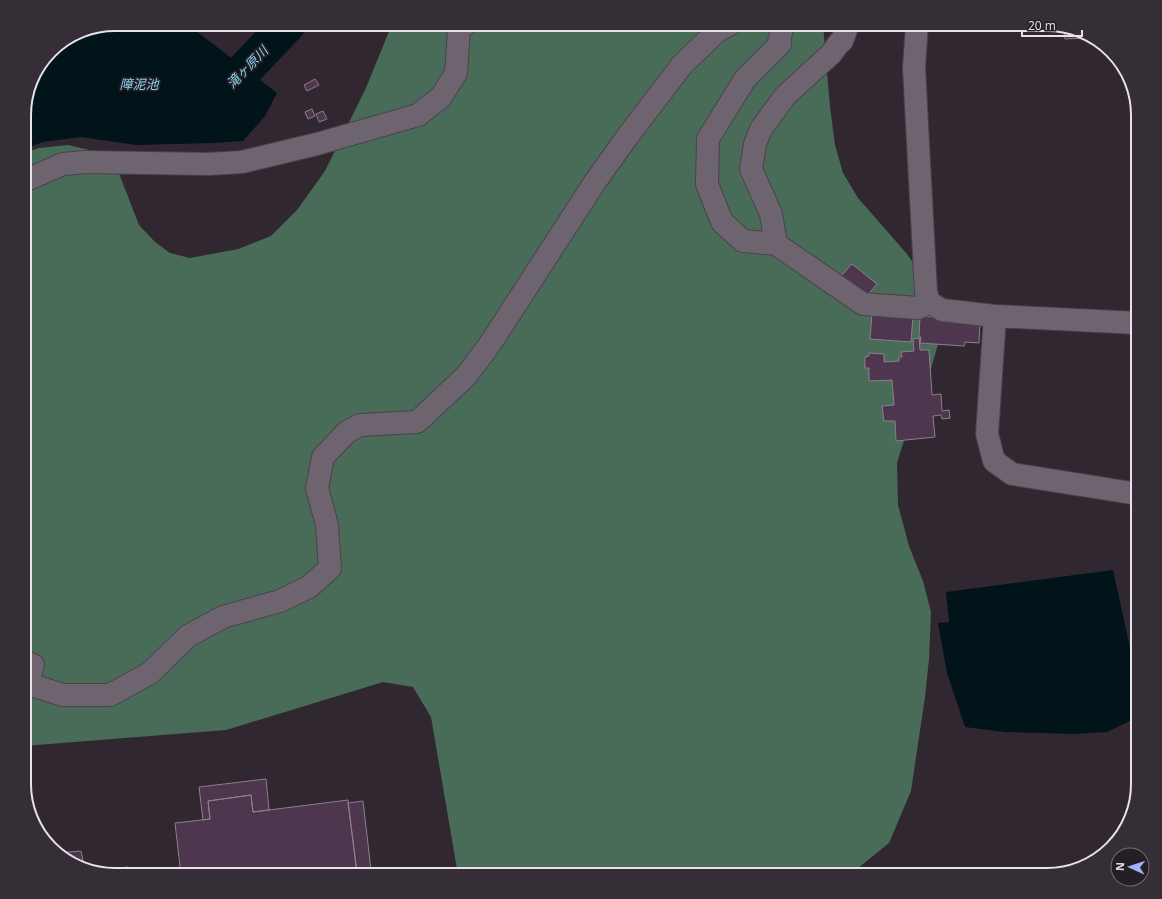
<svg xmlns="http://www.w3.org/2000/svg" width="1162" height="899" viewBox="0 0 1162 899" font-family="'Open Sans','Noto Sans JP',sans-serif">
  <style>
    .forest { fill: #496c59 }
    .water { fill: #01141a }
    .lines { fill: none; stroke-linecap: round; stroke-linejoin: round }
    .river { stroke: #01141a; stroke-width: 36 }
    .building { fill: #4d364e; stroke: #8b808b }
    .minor-casing { stroke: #4a424b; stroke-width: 24 }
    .minor { stroke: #6e646f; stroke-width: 22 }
    .labels { text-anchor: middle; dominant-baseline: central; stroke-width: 3.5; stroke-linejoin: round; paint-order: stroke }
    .water-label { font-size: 13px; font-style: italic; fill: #87d3ea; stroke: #261e27 }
    .rim { fill: none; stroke: #e8e2e9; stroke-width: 2 }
  </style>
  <rect width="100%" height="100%" fill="#302731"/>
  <!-- forest -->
  <path class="forest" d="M 392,24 L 823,24 L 830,107 L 835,145 L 843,173 L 858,198 L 907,254 L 928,284 L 939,341 L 930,372 L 906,434 L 897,463 L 898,505 L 909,546 L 923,581 L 931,612 L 929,659 L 925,697 L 911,791 L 889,843 L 858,868 L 820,875 L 458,875 L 431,717 L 413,687 L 383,682 L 226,730 L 24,746 L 24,153 L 39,148 L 68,145 L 89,150 L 107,158 L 118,171 L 139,225 L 155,242 L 170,253 L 190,258 L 238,249 L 271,236 L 297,210 L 325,171 L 366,88 Z"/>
  <!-- water -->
  <path class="water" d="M 115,24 L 187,24 L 277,93 L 265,116 L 243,141 L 213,143 L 136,145 L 81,137 L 43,142 L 24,149 L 24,109 L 33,74 L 55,47 L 80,31 Z
    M 1113,570 L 1138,684 L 1138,717 L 1107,732 L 1075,734 L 1005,732 L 965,727 L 947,673 L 938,623 L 949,622 L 946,592 Z"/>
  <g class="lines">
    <!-- river -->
    <path class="river" d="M 211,105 L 288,24"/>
  </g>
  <!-- building -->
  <path class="building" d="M 1011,24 L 1025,24 L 1025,29 L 1011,30 Z
    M 1064,30 L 1088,38 L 1065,39 Z
    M 315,79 L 319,85 L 307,91 L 304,85 Z
    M 312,109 L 315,116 L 308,119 L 305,112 Z
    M 323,111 L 327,119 L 319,122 L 316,114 Z
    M 852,264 L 877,284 L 866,297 L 841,276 Z
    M 872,313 L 913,316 L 911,342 L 870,339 Z
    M 920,316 L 980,321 L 979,343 L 965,342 L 964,346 L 920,343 L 921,337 L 919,337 Z
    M 919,338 L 920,350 L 929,350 L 932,395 L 941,394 L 942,411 L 949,410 L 950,418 L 942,419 L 941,415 L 933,416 L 935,437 L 896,441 L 895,421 L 884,421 L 882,406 L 894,405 L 892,380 L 869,381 L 869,368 L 865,368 L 865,357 L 869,356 L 869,353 L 884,354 L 884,362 L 899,361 L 899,357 L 902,357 L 901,352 L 914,351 L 913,339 Z
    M 266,779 L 269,810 L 253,812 L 251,795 L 208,801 L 210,819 L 203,820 L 199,787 Z
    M 251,795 L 253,812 L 348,800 L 357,875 L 181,875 L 175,823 L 210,819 L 208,801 Z
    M 363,801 L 371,870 L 357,872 L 348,803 Z
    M 81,851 L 84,865 L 59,856 L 57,853 Z
    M 128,867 L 129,875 L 114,875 L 110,874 L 110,869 Z"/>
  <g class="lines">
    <defs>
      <path id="minor" d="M 781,24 L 783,25 L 779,42 L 780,44 L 745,79 L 708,139 L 707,184 L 722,222 L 743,241 L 776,244 L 863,304 L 918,308 L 929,302
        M 917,24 L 914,68 L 926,292 L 929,302 L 942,310 L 995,316 L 1138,323
        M 24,181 L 63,164 L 85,162 L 208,164 L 242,162 L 317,144 L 418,115 L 441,97 L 456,73 L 459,29 L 466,24
        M 776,244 L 771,214 L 751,169 L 755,144 L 761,129 L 785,96 L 831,54 L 839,43 L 842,41 L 848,24
        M 995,316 L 987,434 L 994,461 L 1012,474 L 1138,494
        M 24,662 L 33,665 L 28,684
        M 24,685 L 28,684 L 63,695 L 110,695 L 150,673 L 188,636 L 223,617 L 280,601 L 309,587 L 330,568 L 327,525 L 317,488 L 323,457 L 347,432 L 360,425 L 417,422 L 466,376 L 488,347 L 595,182 L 627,137 L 682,65 L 717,31 L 731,24"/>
    </defs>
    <!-- minor casing -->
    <use href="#minor" class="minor-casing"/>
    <!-- minor -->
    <use href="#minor" class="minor"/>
  </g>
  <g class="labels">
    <!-- water labels -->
    <g class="water-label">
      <text transform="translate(247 67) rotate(-46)">滝ヶ原川</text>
      <text x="139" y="84">障泥池</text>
    </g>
  </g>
  <!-- crop -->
  <path d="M0 0H1162V899H0ZM115 31H1047A84 84 0 0 1 1131 115V784A84 84 0 0 1 1047 868H115A84 84 0 0 1 31 784V115A84 84 0 0 1 115 31Z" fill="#362e37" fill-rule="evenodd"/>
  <path class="rim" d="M115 31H1047A84 84 0 0 1 1131 115V784A84 84 0 0 1 1047 868H115A84 84 0 0 1 31 784V115A84 84 0 0 1 115 31Z"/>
  <!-- north arrow -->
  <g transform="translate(1130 867) rotate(273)"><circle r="19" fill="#261e27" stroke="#746c75"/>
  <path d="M0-3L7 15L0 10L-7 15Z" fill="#a0b3fd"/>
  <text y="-6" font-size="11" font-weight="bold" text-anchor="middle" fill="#e8e2e9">N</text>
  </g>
  <!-- scale -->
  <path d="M1022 30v6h60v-6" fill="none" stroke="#e8e2e9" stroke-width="2"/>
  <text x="1028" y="30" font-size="12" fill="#e8e2e9" stroke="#261e27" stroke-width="3" paint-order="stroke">20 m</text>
</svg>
